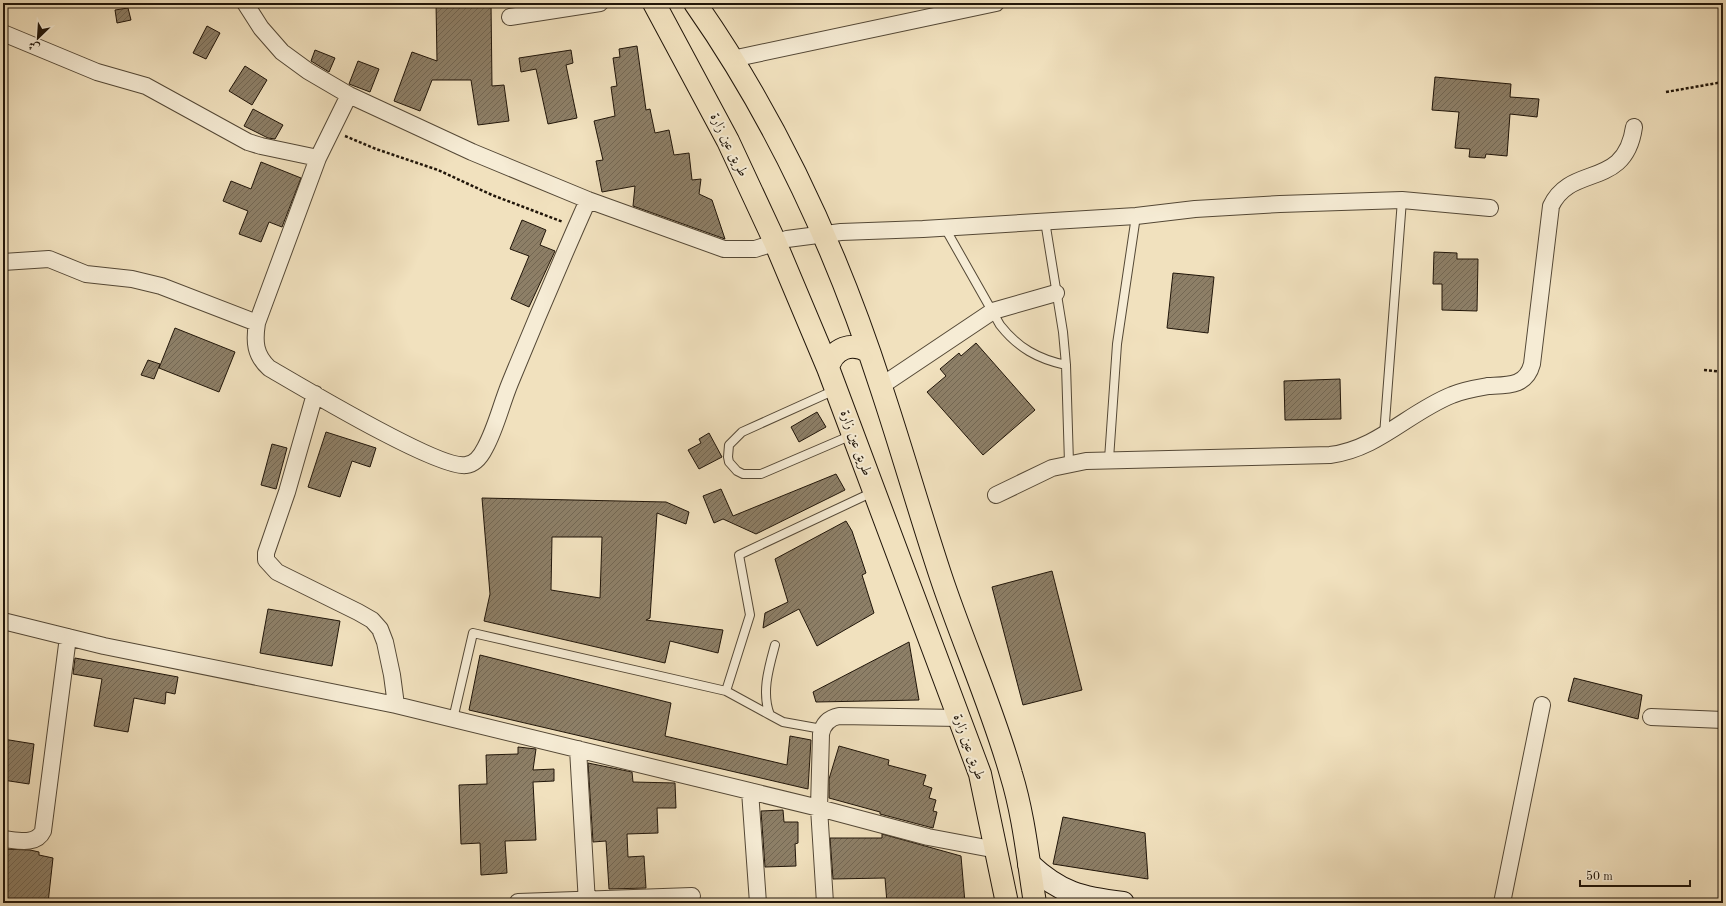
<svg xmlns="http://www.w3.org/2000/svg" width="1726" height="906" viewBox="0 0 1726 906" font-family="'Old Standard TT',Amiri,serif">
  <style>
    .building { fill: url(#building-hatch); stroke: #201509; fill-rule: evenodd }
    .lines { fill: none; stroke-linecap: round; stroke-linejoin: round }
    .service-casing { stroke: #544836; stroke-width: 10 }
    .minor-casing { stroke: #544836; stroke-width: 18 }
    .secondary-casing { stroke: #201509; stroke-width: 24 }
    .primary-casing { stroke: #201509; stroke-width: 24 }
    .path { stroke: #201509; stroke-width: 2.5; stroke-dasharray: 3 2; stroke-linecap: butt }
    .service { stroke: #f6ecd5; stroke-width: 8 }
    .minor { stroke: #f6ecd5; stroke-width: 16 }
    .secondary { stroke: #f6ecd5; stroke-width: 22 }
    .primary { stroke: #f1e1be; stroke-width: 22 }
    .labels { text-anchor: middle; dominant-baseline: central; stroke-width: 4; stroke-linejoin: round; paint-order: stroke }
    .street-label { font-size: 14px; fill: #201509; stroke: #f6ecd5 }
  </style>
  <defs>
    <pattern id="building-hatch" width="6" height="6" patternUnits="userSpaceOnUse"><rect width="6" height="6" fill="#8d7f67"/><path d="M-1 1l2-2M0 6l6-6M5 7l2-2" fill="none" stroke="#736753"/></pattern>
  </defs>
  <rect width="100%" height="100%" fill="#f1e1be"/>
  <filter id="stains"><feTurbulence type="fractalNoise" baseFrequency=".005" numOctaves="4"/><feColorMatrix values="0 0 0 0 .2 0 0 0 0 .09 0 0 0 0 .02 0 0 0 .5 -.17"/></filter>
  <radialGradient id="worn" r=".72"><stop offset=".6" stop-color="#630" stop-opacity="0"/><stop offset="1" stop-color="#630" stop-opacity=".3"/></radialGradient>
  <!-- building -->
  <path class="building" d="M 436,3 L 491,3 L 492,86 L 504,85 L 509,121 L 478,125 L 471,80 L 432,80 L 420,111 L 394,101 L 412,52 L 437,61 Z
    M 128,8 L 131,20 L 117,23 L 115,10 Z
    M 207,26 L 220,33 L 206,59 L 193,53 Z
    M 637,46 L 646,110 L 650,109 L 655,133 L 669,130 L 674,155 L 689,153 L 692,180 L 701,179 L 699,194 L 712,200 L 725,239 L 633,206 L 635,186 L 602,192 L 596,161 L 603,160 L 594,121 L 615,116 L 611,87 L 617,86 L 613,58 L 620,57 L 619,49 Z
    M 315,50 L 335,58 L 329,72 L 311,61 Z
    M 571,50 L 573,63 L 566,65 L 577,118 L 548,124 L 536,69 L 521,72 L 519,58 Z
    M 358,61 L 379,69 L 370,92 L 349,84 Z
    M 245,66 L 267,80 L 252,105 L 229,91 Z
    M 1435,77 L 1511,84 L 1510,97 L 1539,99 L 1537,117 L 1510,114 L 1507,156 L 1486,154 L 1485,158 L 1469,157 L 1470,149 L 1455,148 L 1459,112 L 1432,110 Z
    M 253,109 L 283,125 L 275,139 L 268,138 L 244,126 Z
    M 261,162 L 301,178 L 282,227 L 269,222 L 261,242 L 239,234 L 248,211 L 223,201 L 231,181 L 251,189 Z
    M 522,220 L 546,230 L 540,245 L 555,251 L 529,307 L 511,299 L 529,256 L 510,249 Z
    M 1434,252 L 1457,253 L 1457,259 L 1478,259 L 1477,311 L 1442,310 L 1442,284 L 1433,284 Z
    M 1173,273 L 1214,277 L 1208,333 L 1167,328 Z
    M 175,328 L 235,352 L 219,392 L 159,368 Z
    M 976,343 L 1035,410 L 983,455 L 927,392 L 946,376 L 940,369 L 959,353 L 961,356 Z
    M 148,360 L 160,364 L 154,379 L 141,375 Z
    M 1340,379 L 1341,419 L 1285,420 L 1284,381 Z
    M 817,412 L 826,427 L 799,442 L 791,427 Z
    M 326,432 L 376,448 L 370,467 L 352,461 L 340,497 L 308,487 Z
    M 709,433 L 722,457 L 699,469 L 688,450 L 701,443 L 699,439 Z
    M 272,444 L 287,448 L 276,489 L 261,485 Z
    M 836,474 L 845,490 L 756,534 L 723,519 L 714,523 L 703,496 L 721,489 L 733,516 Z
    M 482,498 L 666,502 L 689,512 L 686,524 L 657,513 L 650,618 L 646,620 L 723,630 L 718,653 L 670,641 L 665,663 L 484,621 L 490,594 ZM 552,537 L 602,537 L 600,598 L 551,590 Z
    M 846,521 L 852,531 L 866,573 L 862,575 L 874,613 L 817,646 L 799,609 L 763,628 L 765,613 L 788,602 L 775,559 Z
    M 1052,571 L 1082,690 L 1023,705 L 992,587 Z
    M 268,609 L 340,621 L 332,666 L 260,653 Z
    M 909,642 L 919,700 L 816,702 L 813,692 Z
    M 480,655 L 671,703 L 665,736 L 787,765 L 790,736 L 811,740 L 808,789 L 469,710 Z
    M 75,658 L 178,677 L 175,694 L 166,692 L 165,704 L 134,698 L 128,732 L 94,726 L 102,679 L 73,674 Z
    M 1574,678 L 1642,695 L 1638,719 L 1568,701 Z
    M 3,739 L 34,744 L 29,784 L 3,780 Z
    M 839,746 L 889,760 L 888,765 L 926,775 L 923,785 L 932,788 L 929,798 L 936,800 L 933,811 L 937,812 L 933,828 L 880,814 L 880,812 L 829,798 L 829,779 Z
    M 518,747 L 536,749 L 533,770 L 554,769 L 554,781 L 533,782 L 536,840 L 505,841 L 507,873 L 481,875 L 480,843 L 461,844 L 459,785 L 487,784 L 486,755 L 518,754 Z
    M 588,763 L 632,772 L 633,782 L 675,783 L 676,808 L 657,808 L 658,833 L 627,834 L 628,857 L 644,856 L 646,888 L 609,889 L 606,841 L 593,842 Z
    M 783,810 L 784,822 L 798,822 L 798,843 L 795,844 L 796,866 L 765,867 L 761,811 Z
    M 1063,817 L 1145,833 L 1148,879 L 1053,864 Z
    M 882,834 L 961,856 L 965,903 L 887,903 L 885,878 L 833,879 L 830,838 L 882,838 Z
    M 3,849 L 30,850 L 39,852 L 39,855 L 53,858 L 48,903 L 25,903 L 3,897 Z"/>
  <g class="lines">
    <defs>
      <path id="service" d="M 1045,221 L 1063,332 L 1066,365 L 1069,463
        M 945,228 L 1000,325 C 1018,348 1038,359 1066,365
        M 835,390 L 742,432 L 729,445 L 728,457 L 729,462 L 737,471 L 743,474 L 761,474 L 852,435
        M 1384,435 L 1402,200
        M 1109,459 L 1117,344 L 1136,216
        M 775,645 C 769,667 761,693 770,715 L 783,722 L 822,729
        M 726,691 L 770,715
        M 453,719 L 473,633 L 726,691 L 750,615 L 739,555 L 873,492"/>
      <path id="minor" d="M 245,3 L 261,28 L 282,52 L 308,71 L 349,95 L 472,152 L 588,200 L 724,249 L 755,249 L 787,239 L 841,232 L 923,229 L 1136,216 L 1195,209 L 1280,204 L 1402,200 L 1490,208
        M 510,17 L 600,3
        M 3,33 L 97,72 L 146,86 L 248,142 L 261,146 L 318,158
        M 732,59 L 996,3
        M 349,95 L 318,158 L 257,323 C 254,342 255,355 269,368 C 300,386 440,470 466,465 C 475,464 481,456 485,448 C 496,428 501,405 510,383 C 535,322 561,261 588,200
        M 3,262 L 49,259 L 86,274 L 132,279 L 161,286 L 257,323
        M 881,386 L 993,311 L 1056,293
        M 315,394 L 287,492 L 266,553 L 266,560 L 277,572 L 358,612 L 372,620 L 380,629 L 385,642 L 392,675 L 396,705
        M 996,495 L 1052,468 L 1086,461 L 1330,455 C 1378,449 1409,412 1452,395 C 1463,390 1476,388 1488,386 C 1507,385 1526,387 1532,364 L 1551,206 C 1571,163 1625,190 1634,127
        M 3,621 L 104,646 L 396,705 L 819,808 L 928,837 L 997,850
        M 1651,717 L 1723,720
        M 578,749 L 587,903
        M 750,791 L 758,903
        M 3,839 C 16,840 36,846 43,831 L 68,637
        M 518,902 L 692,896
        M 825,903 L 819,808 L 821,734 C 823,724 829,718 839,716 L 959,718
        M 1502,903 L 1542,705"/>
      <path id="secondary" d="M 1029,864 C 1060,893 1081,898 1123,903"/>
      <path id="primary" d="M 654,3 L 728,141 L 775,242 L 828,368 L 980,774 L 1007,903
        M 695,3 C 777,120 837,251 881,387 C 902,450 920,514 941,577 C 963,643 992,707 1011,774 C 1024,816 1028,860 1035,903
        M 828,368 C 833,348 852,341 869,352"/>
    </defs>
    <!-- service casing -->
    <use href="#service" class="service-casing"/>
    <!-- minor casing -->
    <use href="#minor" class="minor-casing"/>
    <!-- secondary casing -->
    <use href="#secondary" class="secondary-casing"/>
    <!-- primary casing -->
    <use href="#primary" class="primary-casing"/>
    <!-- path -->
    <path class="path" d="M 1666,92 L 1723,82
      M 345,136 L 376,149 L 438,170 L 492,195 L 563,222
      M 1704,370 L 1723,372"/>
    <!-- service -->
    <use href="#service" class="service"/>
    <!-- minor -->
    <use href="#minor" class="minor"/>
    <!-- secondary -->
    <use href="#secondary" class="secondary"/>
    <!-- primary -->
    <use href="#primary" class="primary"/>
  </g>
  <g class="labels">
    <!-- street labels -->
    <g class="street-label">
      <text transform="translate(729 145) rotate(64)">طريق عين زارة</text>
      <text transform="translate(856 443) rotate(70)">طريق عين زارة</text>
      <text transform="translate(969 747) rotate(70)">طريق عين زارة</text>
    </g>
  </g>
  <!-- margin -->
  <rect width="1726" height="906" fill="none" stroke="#f1e1be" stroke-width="16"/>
  <rect x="4" y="4" width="1718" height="898" fill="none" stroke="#201509" stroke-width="2"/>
  <rect x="8" y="8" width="1710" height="890" fill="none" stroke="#201509"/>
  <!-- north arrow -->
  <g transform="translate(38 38) rotate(205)" stroke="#f6ecd5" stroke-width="3" paint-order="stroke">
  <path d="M0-3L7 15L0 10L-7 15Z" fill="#201509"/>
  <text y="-6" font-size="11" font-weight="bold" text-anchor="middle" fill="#201509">ش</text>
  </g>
  <!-- scale -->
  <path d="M1580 880v6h110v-6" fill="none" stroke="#201509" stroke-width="2"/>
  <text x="1586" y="880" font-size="12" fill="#201509" stroke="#f6ecd5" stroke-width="3" paint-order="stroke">50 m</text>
  <rect width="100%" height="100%" filter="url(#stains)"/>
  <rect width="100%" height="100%" fill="url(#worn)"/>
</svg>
